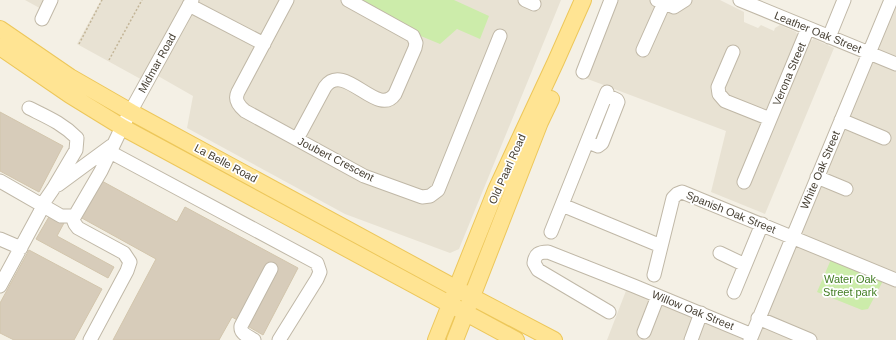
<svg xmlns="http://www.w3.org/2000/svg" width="896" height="340" viewBox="0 0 896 340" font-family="Helvetica,sans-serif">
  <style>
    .residential { fill: #e8e2d3 }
    .green { fill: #ccecaa }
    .building { fill: #d7ccba; stroke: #d2c5ac }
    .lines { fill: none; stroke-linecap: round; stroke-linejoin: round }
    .minor-casing { stroke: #c0b8a7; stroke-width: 15 }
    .major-casing { stroke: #edc75a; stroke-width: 18 }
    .path { stroke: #c3b597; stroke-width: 1.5; stroke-dasharray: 2 2; stroke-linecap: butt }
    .minor { stroke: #fff; stroke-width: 13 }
    .major { stroke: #ffe493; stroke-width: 16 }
    .labels { text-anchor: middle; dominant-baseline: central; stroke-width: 3.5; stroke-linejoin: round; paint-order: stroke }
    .street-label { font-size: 11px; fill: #474034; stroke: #fff }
    .park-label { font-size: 11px; fill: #427d23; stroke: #fff }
  </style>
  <rect width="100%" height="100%" fill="#f4f0e5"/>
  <!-- residential -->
  <path class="residential" d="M 25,0 L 51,0 L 45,11 Z
    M 101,0 L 561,0 L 459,249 L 450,253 L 345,214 L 187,128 L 193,96 L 151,72 L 146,82 L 77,44 Z
    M 607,0 L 720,0 L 744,12 L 744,22 L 758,28 L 761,25 L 774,31 L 775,28 L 780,25 L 796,32 L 798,37 L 809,42 L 814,39 L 834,48 L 765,214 L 711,192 L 726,131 L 577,75 Z
    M 896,0 L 896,340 L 607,340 L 629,283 L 752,334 Z"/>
  <!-- green -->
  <path class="green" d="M 355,0 L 454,0 L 489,16 L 480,39 L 457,29 L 440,44 L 416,34 Z
    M 832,257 L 884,279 L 868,309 L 862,310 L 817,292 Z"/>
  <!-- building -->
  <path class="building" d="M 0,112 L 63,146 L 39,192 L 0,171 Z
    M 100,180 L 177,222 L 185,207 L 298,268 L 263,335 L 232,317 L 219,340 L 113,340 L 156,259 L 80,217 Z
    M 50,215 L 64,223 L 57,236 L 114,267 L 108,278 L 36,239 Z
    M 29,250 L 102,289 L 74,340 L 14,340 L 0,333 L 0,303 Z"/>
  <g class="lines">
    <defs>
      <path id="minor" d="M 287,0 L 238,92 C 234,100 239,106 245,111 L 364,176 L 422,197 L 430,196 L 438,190 L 500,36
        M 525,0 L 534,4
        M 657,0 L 674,7 L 685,0
        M 740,0 L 896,64
        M 189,5 L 264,44
        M 42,19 L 51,0
        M 829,37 L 844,0
        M 643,50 L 664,3
        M 733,52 L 718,87 L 719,94 L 725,101 L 770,119
        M 583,72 L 611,0
        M 841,120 L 884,138
        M 297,139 L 325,87 C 344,60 378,119 395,94 L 415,48 L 416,43 L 413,36 L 348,0
        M 588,142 L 598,146 L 602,143 L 618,102 L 617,100 L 606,95
        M 110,152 L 317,263 L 320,272 L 317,279 L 279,340
        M 817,177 L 846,189
        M 0,181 L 61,216 L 74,216
        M 744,182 L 808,28
        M 58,185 L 111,146
        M 562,205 L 661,246
        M 551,232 L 607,92
        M 0,239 L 21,248
        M 720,253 L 745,265
        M 654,275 L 673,198 L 677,194 L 682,192 L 896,280
        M 0,286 L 40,212 L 42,205 L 53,189 L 76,150 L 77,138 C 62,123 47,117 29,108
        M 734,292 L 762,224
        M 609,312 L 538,270 L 534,263 C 535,254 539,252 548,252 L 634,286 L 752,335
        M 758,318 L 810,340
        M 644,332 L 658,296
        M 90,340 L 127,271 L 130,262 L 124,253 L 78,228 L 75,224 L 73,219 L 101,171 L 122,127 L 192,0
        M 254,340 C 248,336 240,334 241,326 L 271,269
        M 691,340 L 701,313
        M 750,340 L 891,0"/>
      <path id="major" d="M 0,29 L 70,77 L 131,112 L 457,289 L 554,340
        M 0,47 L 70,95 L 122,127 L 516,340
        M 436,340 L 496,190 L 556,61 L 583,0
        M 455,340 L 540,122 L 551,99"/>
    </defs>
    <!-- minor casing -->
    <use href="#minor" class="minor-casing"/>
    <!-- major casing -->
    <use href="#major" class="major-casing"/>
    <!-- path -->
    <path class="path" d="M 79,44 L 102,0
      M 109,60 L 142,0"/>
    <!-- minor -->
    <use href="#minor" class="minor"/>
    <!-- major -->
    <use href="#major" class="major"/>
  </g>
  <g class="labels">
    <!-- street labels -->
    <g class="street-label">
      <text transform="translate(818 32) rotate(22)">Leather Oak Street</text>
      <text transform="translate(157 63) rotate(-61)">Midmar Road</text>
      <text transform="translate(789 74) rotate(-67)">Verona Street</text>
      <text transform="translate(336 159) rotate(27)">Joubert Crescent</text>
      <text transform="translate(226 163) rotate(28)">La Belle Road</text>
      <text transform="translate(507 169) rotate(-66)">Old Paarl Road</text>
      <text transform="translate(820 170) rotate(-67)">White Oak Street</text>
      <text transform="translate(731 212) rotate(22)">Spanish Oak Street</text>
      <text transform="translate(693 310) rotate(22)">Willow Oak Street</text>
    </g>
    <!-- park labels -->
    <g class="park-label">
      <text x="850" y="279">Water Oak<tspan x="850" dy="13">Street park</tspan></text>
    </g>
  </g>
</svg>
